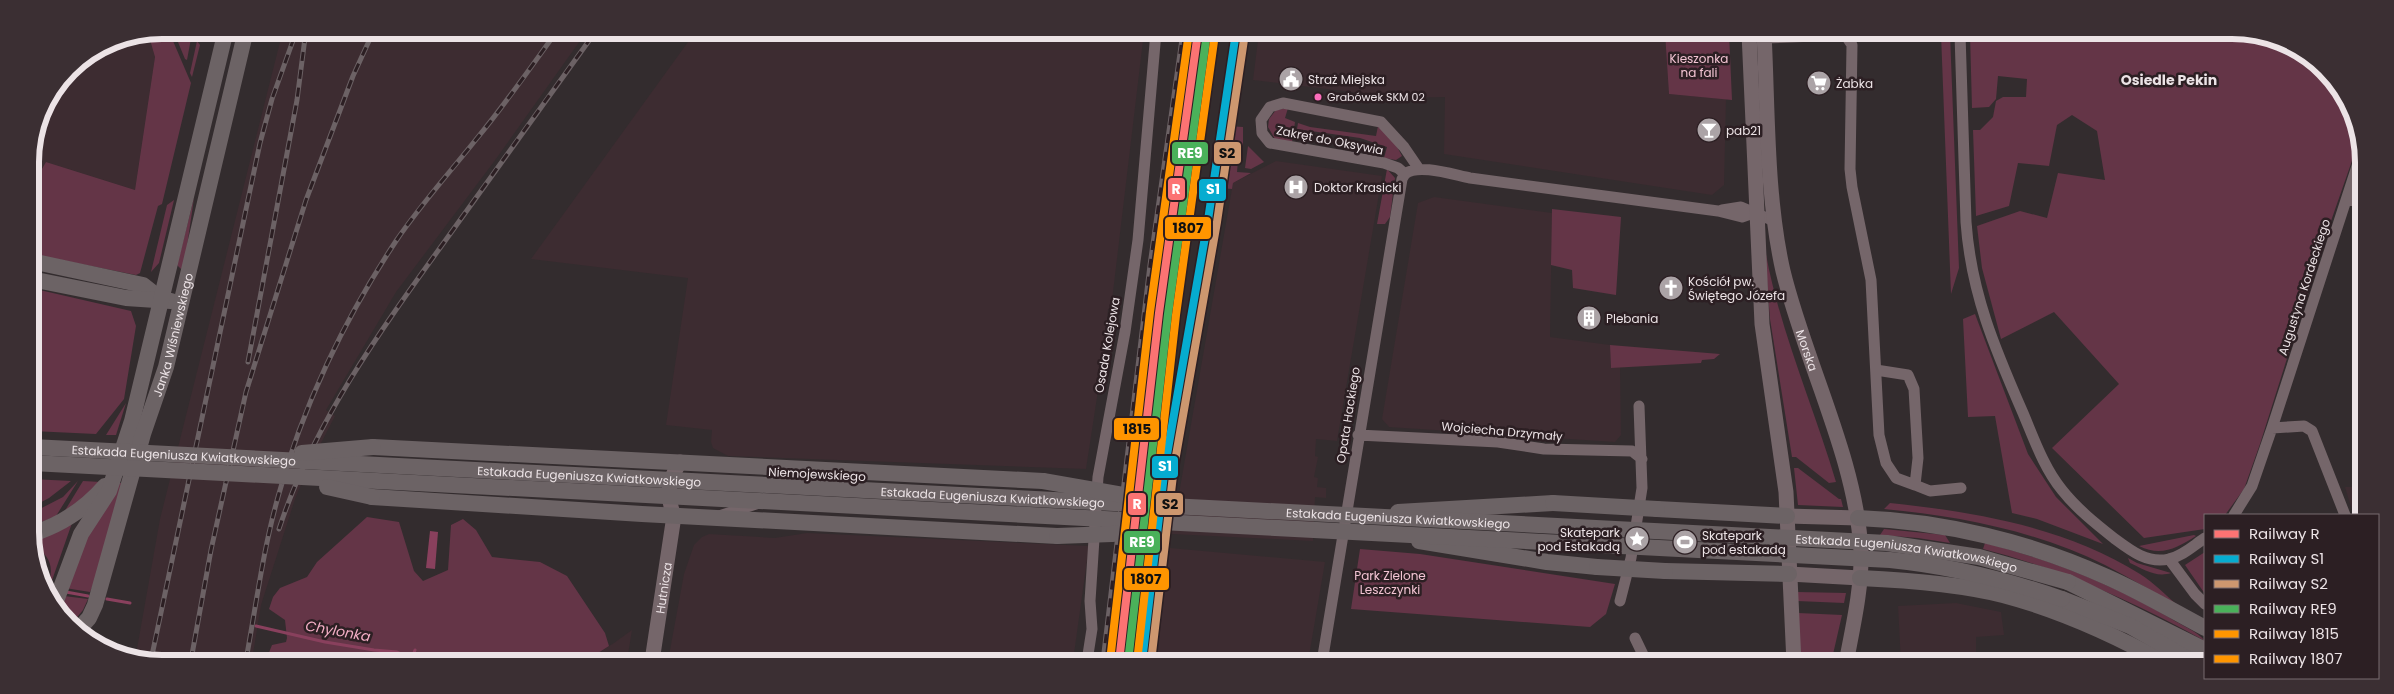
<svg xmlns="http://www.w3.org/2000/svg" width="2394" height="694" viewBox="0 0 2394 694" font-family="Poppins,sans-serif">
  <style>
    .built { fill: #3d2c31 }
    .green { fill: #643547 }
    .water { fill: #89405d }
    .lines { fill: none; stroke-linecap: round; stroke-linejoin: round }
    .stream { stroke: #89405d; stroke-width: 3 }
    .minor { stroke: #75666a; stroke-width: 11 }
    .major { stroke: #75666a; stroke-width: 15 }
    .highway { stroke: #6c6365; stroke-width: 16 }
    .rail-casing { stroke: #6c6265; stroke-width: 5 }
    .rail { stroke: #2c1f23; stroke-width: 3; stroke-dasharray: 9; stroke-linecap: butt }
    .highway-bridge { stroke: #6c6365; stroke-width: 16 }
    .rail-1-casing { stroke: #2c1f23; stroke-width: 11 }
    .rail-2-casing { stroke: #2c1f23; stroke-width: 11 }
    .rail-3-casing { stroke: #2c1f23; stroke-width: 11 }
    .rail-4-casing { stroke: #2c1f23; stroke-width: 11 }
    .rail-5-casing { stroke: #2c1f23; stroke-width: 11 }
    .rail-6-casing { stroke: #2c1f23; stroke-width: 11 }
    .rail-1 { stroke: #fc7373; stroke-width: 8 }
    .rail-2 { stroke: #06acd0; stroke-width: 8 }
    .rail-3 { stroke: #cd976f; stroke-width: 8 }
    .rail-4 { stroke: #4ab15a; stroke-width: 8 }
    .rail-5 { stroke: #ff9500; stroke-width: 8 }
    .rail-6 { stroke: #ff9500; stroke-width: 8 }
    .bus-dot { fill: #fb6dba; stroke: #2c1f23; stroke-width: 2 }
    .labels { text-anchor: middle; dominant-baseline: central; stroke-width: 5; stroke-linejoin: round; paint-order: stroke }
    .bus-label { font-size: 11px; fill: #ece3e6; stroke: #2c1f23; text-anchor: start }
    .park-label { font-size: 12px; fill: #f3c4d3; stroke: #2c1f23 }
    .poi-label { font-size: 12px; fill: #ece3e6; stroke: #2c1f23; text-anchor: start }
    .street-label { font-size: 12px; fill: #ece3e6; stroke: #2c1f23 }
    .neighbourhood-label { font-size: 14px; font-weight: bold; fill: #ece3e6; stroke: #2c1f23 }
    .water-label { font-size: 14px; font-style: italic; fill: #f3aec5; stroke: #2c1f23 }
    .rim { fill: none; stroke: #ece3e6; stroke-width: 6 }
    .line-badge { stroke: #2c1f23; stroke-width: 2 }
    .badge-label { font-size: 14px; text-anchor: middle; font-weight: bold; fill: #fff }
    .pale-badge-label { font-size: 14px; text-anchor: middle; font-weight: bold; fill: #111 }
  </style>
  <rect width="100%" height="100%" fill="#332c2e"/>
  <!-- built -->
  <path class="built" d="M 283,30 L 587,31 L 493,163 L 396,292 L 326,410 L 335,416 L 307,470 L 295,499 L 261,605 L 252,660 L 135,660 L 160,519 Z
    M 696,31 L 1144,32 L 1111,309 L 1108,309 L 1105,345 L 1086,469 L 728,456 L 713,448 L 711,442 L 712,430 L 666,425 L 688,278 L 531,259 Z
    M 1259,32 L 1665,33 L 1669,94 L 1726,99 L 1724,185 L 1712,195 L 1444,154 L 1445,97 L 1400,98 L 1253,80 Z
    M 148,33 L 155,57 L 135,190 L 46,162 L 30,189 L 30,154 L 40,111 L 69,68 L 112,40 Z
    M 1276,161 L 1382,176 L 1337,441 L 1316,439 L 1315,456 L 1318,457 L 1314,477 L 1318,478 L 1317,487 L 1326,488 L 1326,498 L 1315,497 L 1313,541 L 1172,534 L 1233,183 Z
    M 1434,197 L 1552,213 L 1550,337 L 1610,345 L 1611,368 L 1620,367 L 1621,435 L 1615,442 L 1389,427 L 1382,419 L 1418,203 Z
    M 2345,487 L 2360,487 L 2360,515 L 2355,515 L 2352,510 Z
    M 807,533 L 1089,546 L 1073,661 L 668,661 L 684,574 L 694,545 L 702,537 L 709,534 L 775,538 Z
    M 1170,548 L 1325,562 L 1308,662 L 1156,662 Z
    M 1956,603 L 2001,612 L 2004,635 L 1976,637 L 1976,663 L 1901,663 L 1898,606 Z
    M 632,630 L 627,661 L 587,660 L 614,643 Z"/>
  <!-- green -->
  <path class="green" d="M 173,30 L 192,33 L 187,60 L 185,59 Z
    M 158,31 L 170,34 L 191,83 L 162,204 L 158,206 L 140,273 L 136,275 L 31,254 L 30,189 L 46,162 L 135,190 L 155,57 L 148,33 Z
    M 1665,33 L 1729,33 L 1732,100 L 1669,94 Z
    M 1941,34 L 1950,34 L 1959,268 L 1951,294 Z
    M 1970,34 L 2266,34 L 2331,75 L 2361,135 L 2324,241 L 2260,444 L 2244,489 L 2225,515 L 2205,515 L 2205,529 L 2144,538 L 2052,448 L 2119,384 L 2054,312 L 2001,339 L 1982,268 L 1977,226 L 2020,211 L 2047,218 L 2058,173 L 2105,180 L 2097,131 L 2072,115 L 2057,125 L 2049,166 L 2018,163 L 2009,206 L 1976,216 L 1973,130 L 1980,130 L 1993,117 L 1996,101 L 2003,97 L 2026,97 L 2027,79 L 1998,76 L 1996,99 L 1989,107 L 1972,108 Z
    M 197,41 L 200,45 L 192,77 L 190,73 Z
    M 1288,108 L 1285,118 L 1295,122 L 1292,142 L 1275,139 L 1268,127 L 1269,119 L 1276,110 Z
    M 1298,123 L 1310,127 L 1376,136 L 1378,126 L 1395,143 L 1402,156 L 1396,160 L 1384,158 L 1387,147 L 1360,138 L 1297,129 Z
    M 1227,126 L 1243,127 L 1243,149 L 1239,149 L 1237,172 L 1251,173 L 1233,183 L 1232,189 L 1221,188 L 1228,147 L 1224,145 Z
    M 1248,146 L 1264,162 L 1251,169 L 1245,168 Z
    M 1387,169 L 1395,178 L 1390,217 L 1385,224 L 1377,224 Z
    M 194,198 L 184,267 L 181,269 L 177,265 Z
    M 174,200 L 159,263 L 151,272 L 167,205 Z
    M 1552,209 L 1621,217 L 1616,295 L 1573,288 L 1572,270 L 1551,265 Z
    M 1764,242 C 1776,322 1813,404 1836,482 L 1829,483 L 1796,457 L 1792,457 L 1770,319 Z
    M 31,288 L 131,311 L 136,326 L 124,399 L 96,434 L 32,431 Z
    M 1975,314 L 2028,454 L 2056,497 L 2103,544 L 2037,519 L 2012,513 L 1995,416 L 1968,417 L 1963,319 Z
    M 1610,345 L 1720,354 L 1714,359 L 1702,360 L 1701,363 L 1611,368 Z
    M 126,403 L 116,435 L 106,435 Z
    M 1794,468 L 1798,468 L 1839,499 L 1841,499 L 1843,507 L 1798,505 Z
    M 32,479 L 71,481 L 49,498 L 32,507 Z
    M 78,481 L 56,516 L 32,526 L 32,513 L 63,497 Z
    M 83,481 L 101,482 L 61,517 Z
    M 117,483 L 122,483 L 97,576 L 90,592 L 65,588 L 81,540 Z
    M 1890,503 C 1975,512 2066,527 2140,574 C 2154,583 2166,595 2178,606 C 2154,592 2130,578 2105,565 C 2036,531 1960,516 1884,509 Z
    M 367,517 L 399,522 L 414,571 L 423,581 L 448,570 L 451,525 L 463,519 L 476,530 L 492,557 L 540,562 L 567,576 L 605,633 L 609,646 L 587,660 L 269,660 L 268,655 L 272,645 L 286,642 L 287,638 L 285,620 L 269,609 L 273,597 L 280,588 L 307,577 L 317,562 Z
    M 72,523 L 50,586 L 48,585 C 55,566 49,554 32,545 L 32,541 Z
    M 1884,529 L 1945,535 L 1950,543 L 1918,538 L 1880,535 Z
    M 2194,535 L 2196,536 C 2177,548 2161,557 2139,546 Z
    M 1985,543 C 2051,560 2112,584 2170,618 C 2181,625 2198,632 2205,641 C 2134,602 2062,569 1983,549 Z
    M 1360,549 L 1420,554 L 1615,584 L 1606,614 L 1590,627 L 1351,609 Z
    M 2205,552 L 2205,594 L 2185,565 Z
    M 2128,558 L 2137,563 L 2171,573 C 2156,578 2143,569 2130,563 Z
    M 1797,592 L 1846,593 L 1844,603 L 1797,601 Z
    M 64,596 L 88,599 L 83,610 L 70,626 L 59,607 Z
    M 1798,613 L 1842,615 L 1831,663 L 1801,663 Z"/>
  <!-- water -->
  <path class="water" d="M 430,531 L 438,532 L 435,569 L 426,568 Z"/>
  <g class="lines">
    <!-- stream -->
    <path class="stream" d="M 66,592 L 88,596
      M 107,599 L 130,603
      M 256,626 L 325,642 L 374,650 L 397,652 L 415,660
      M 412,658 L 415,650"/>
    <!-- minor -->
    <path class="minor" d="M 1960,34 L 1966,222 C 1971,293 1995,349 2023,413 C 2034,439 2044,468 2062,490 C 2077,509 2096,524 2115,539 C 2131,551 2148,564 2169,559 C 2183,556 2194,545 2205,538
      M 1765,38 L 1841,35 L 1846,36 L 1852,45 L 1850,169 L 1852,187 L 1871,280 L 1879,435 L 1886,463 L 1896,478 L 1915,485 L 1918,458 L 1914,389 L 1908,375 L 1876,370
      M 1405,174 C 1418,163 1454,175 1470,178 L 1718,211 L 1742,217 L 1756,212
      M 1405,174 L 1398,168 L 1384,163 L 1270,143 L 1262,133 L 1261,120 L 1270,107 L 1283,103 L 1381,122 L 1404,147 L 1419,169
      M 2347,198 L 2361,204
      M 1722,210 L 1741,207 L 1774,221
      M 2272,428 L 2304,426 L 2312,431 L 2345,515
      M 1358,435 L 1498,442 L 1544,449 L 1632,451 L 1642,459
      M 1915,485 L 1930,491 L 1961,488
      M 2234,515 L 2252,486 L 2272,428 L 2361,154
      M 719,516 L 756,504
      M 2169,559 L 2195,594 L 2205,604
      M 1620,601 L 1631,558 L 1642,488 L 1639,406
      M 1635,638 L 1647,663
      M 1087,661 L 1092,629 L 1090,601 L 1098,477 L 1125,332 L 1138,240 L 1156,32
      M 1322,662 L 1402,179 L 1405,174"/>
    <!-- major -->
    <g class="major">
      <path d="M 1749,33 L 1762,324 L 1786,492 L 1794,663"/>
      <path id="s1" d="M 1764,33 C 1768,110 1766,196 1783,271 C 1805,362 1856,458 1861,551 C 1862,588 1853,626 1846,663"/>
      <path d="M 1787,516 L 1858,518"/>
      <path d="M 1789,574 L 1860,578"/>
      <path id="s2" d="M 652,661 L 674,516 C 666,495 668,481 680,462"/>
    </g>
    <!-- highway -->
    <g class="highway">
      <path d="M 31,261 L 143,285 L 162,300"/>
      <path d="M 31,279 L 126,298 L 171,301"/>
      <path d="M 373,447 L 1043,481"/>
      <path d="M 372,497 L 642,514 L 1057,536"/>
      <path d="M 1657,509 L 1787,516"/>
      <path d="M 1398,512 L 1553,503"/>
      <path d="M 1858,518 C 1943,521 2030,542 2107,577 C 2141,592 2173,611 2205,628"/>
      <path d="M 32,534 C 60,525 86,508 105,486"/>
      <path d="M 1419,541 L 1547,562 L 1597,567"/>
      <path d="M 1665,571 L 1789,574"/>
      <path d="M 1860,578 C 1904,580 1960,584 2003,595 C 2060,610 2115,635 2167,664"/>
      <path d="M 2068,582 L 2205,650"/>
      <path d="M 2062,599 L 2130,626 L 2197,664"/>
      <path d="M 56,601 L 81,534 L 109,491 L 132,421 L 226,30"/>
      <path id="s3" d="M 78,630 L 89,618 L 95,605 L 143,434 L 166,367 L 246,30"/>
    </g>
    <defs>
      <path id="rail" d="M 248,362 L 297,100 L 306,30
        M 279,529 C 314,422 380,331 445,241 C 495,171 545,101 596,31
        M 151,660 L 260,143 L 272,99 L 295,35
        M 191,660 L 211,550 L 246,392 L 306,200 L 353,76 L 374,30
        M 246,660 C 256,606 263,550 278,497 C 302,407 345,318 396,241 C 421,204 451,171 478,137 C 506,103 531,67 557,31
        M 1103,661 L 1150,265 L 1183,32"/>
    </defs>
    <!-- rail casing -->
    <use href="#rail" class="rail-casing"/>
    <!-- rail -->
    <use href="#rail" class="rail"/>
    <!-- highway-bridge -->
    <g class="highway-bridge">
      <path id="s4" d="M 32,447 L 1887,543 L 1979,557 L 2068,582"/>
      <path d="M 302,453 L 373,447"/>
      <path d="M 32,463 L 1890,560 C 1951,566 2004,579 2062,599"/>
      <path d="M 1043,481 L 1123,495"/>
      <path d="M 327,487 L 372,497"/>
      <path d="M 1553,503 L 1657,509"/>
      <path d="M 1057,536 L 1112,534 L 1144,530"/>
      <path d="M 1597,567 L 1665,571"/>
    </g>
    <defs>
      <path id="rail-1" d="M 1119,662 L 1159,313 L 1198,32"/>
      <path id="rail-2" d="M 1142,662 L 1165,466 L 1208,220 L 1236,32"/>
      <path id="rail-3" d="M 1151,662 L 1174,467 L 1217,222 L 1245,33"/>
      <path id="rail-4" d="M 1128,662 L 1168,314 L 1207,33"/>
      <path id="rail-5" d="M 1110,661 L 1150,312 L 1189,32"/>
      <path id="rail-6" d="M 1137,662 L 1176,315 L 1215,34"/>
    </defs>
    <!-- rail-1 casing -->
    <use href="#rail-1" class="rail-1-casing"/>
    <!-- rail-2 casing -->
    <use href="#rail-2" class="rail-2-casing"/>
    <!-- rail-3 casing -->
    <use href="#rail-3" class="rail-3-casing"/>
    <!-- rail-4 casing -->
    <use href="#rail-4" class="rail-4-casing"/>
    <!-- rail-5 casing -->
    <use href="#rail-5" class="rail-5-casing"/>
    <!-- rail-6 casing -->
    <use href="#rail-6" class="rail-6-casing"/>
    <!-- rail-1 -->
    <use href="#rail-1" class="rail-1"/>
    <!-- rail-2 -->
    <use href="#rail-2" class="rail-2"/>
    <!-- rail-3 -->
    <use href="#rail-3" class="rail-3"/>
    <!-- rail-4 -->
    <use href="#rail-4" class="rail-4"/>
    <!-- rail-5 -->
    <use href="#rail-5" class="rail-5"/>
    <!-- rail-6 -->
    <use href="#rail-6" class="rail-6"/>
  </g>
  <!-- icons -->
  <defs>
    <symbol id="civic-disc" viewBox="-11 -11 22 22"><circle r="9.5" fill="#aba3a6" stroke="#2c1f23"/><path d="M-.6-6.5H3V-4.5H.6V-3L4-1V1h2V6H-6V1h2V-1L-.6-3ZM-1.2 2.5V6h2.4V2.5Z" fill="#fff"/></symbol>
    <symbol id="supermarket-disc" viewBox="-11 -11 22 22"><circle r="9.5" fill="#aba3a6" stroke="#2c1f23"/><path d="M-6-5.5h2.5l.6 2H6L4.5 2H-2.5L-4.4-4H-6ZM-1.5 3.2a1.3 1.3 0 1 0 .1 0ZM3 3.2a1.3 1.3 0 1 0 .1 0Z" fill="#fff"/></symbol>
    <symbol id="bar-disc" viewBox="-11 -11 22 22"><circle r="9.5" fill="#aba3a6" stroke="#2c1f23"/><path d="M-6-5H6L.8 .8V4.5H3.5V6h-7V4.5H-.8V.8Z" fill="#fff"/></symbol>
    <symbol id="hospital-disc" viewBox="-11 -11 22 22"><circle r="9.5" fill="#aba3a6" stroke="#2c1f23"/><path d="M-5-5h3v3.5h4V-5h3V5h-3V1.5h-4V5h-3Z" fill="#fff"/></symbol>
    <symbol id="church-disc" viewBox="-11 -11 22 22"><circle r="9.5" fill="#aba3a6" stroke="#2c1f23"/><path d="M-1.2-6h2.4v3.5h3.3v2.4h-3.3V6h-2.4V-.1h-3.3v-2.4h3.3Z" fill="#fff"/></symbol>
    <symbol id="building-disc" viewBox="-11 -11 22 22"><circle r="9.5" fill="#aba3a6" stroke="#2c1f23"/><path d="M-4-6H4V6H1V3H-1V6H-4ZM-2.5-4.3h1.7v1.8h-1.7ZM.8-4.3h1.7v1.8H.8ZM-2.5-1h1.7V.8h-1.7ZM.8-1h1.7V.8H.8Z" fill="#fff"/></symbol>
    <symbol id="sight-disc" viewBox="-11 -11 22 22"><circle r="9.5" fill="#aba3a6" stroke="#2c1f23"/><path d="M0-6L1.8-2.2L6-1.7L2.9 1.2L3.7 5.4L0 3.3L-3.7 5.4L-2.9 1.2L-6-1.7L-1.8-2.2Z" fill="#fff"/></symbol>
    <symbol id="stadium-disc" viewBox="-11 -11 22 22"><circle r="9.5" fill="#aba3a6" stroke="#2c1f23"/><path d="M0-5a6.5 5 0 1 0 0 10a6.5 5 0 1 0 0-10ZM-3.5-1.8h7v3.6h-7Z" fill="#fff"/></symbol>
  </defs>
  <g fill-rule="evenodd">
    <use href="#civic-disc" x="1277" y="65" width="28" height="28"/>
    <use href="#supermarket-disc" x="1805" y="69" width="28" height="28"/>
    <use href="#bar-disc" x="1695" y="116" width="28" height="28"/>
    <use href="#hospital-disc" x="1282" y="173" width="28" height="28"/>
    <use href="#church-disc" x="1657" y="274" width="28" height="28"/>
    <use href="#building-disc" x="1575" y="304" width="28" height="28"/>
    <use href="#sight-disc" x="1623" y="525" width="28" height="28"/>
    <use href="#stadium-disc" x="1671" y="528" width="28" height="28"/>
  </g>
  <!-- markers -->
  <circle class="bus-dot" cx="1318" cy="97" r="4.5"/>
  <g class="labels">
    <!-- bus labels -->
    <g class="bus-label">
      <text x="1327" y="97">Grabówek SKM 02</text>
    </g>
    <!-- park labels -->
    <g class="park-label">
      <text x="1699" y="58">Kieszonka<tspan x="1699" dy="14">na fali</tspan></text>
      <text x="1390" y="575">Park Zielone<tspan x="1390" dy="14">Leszczynki</tspan></text>
    </g>
    <!-- poi labels -->
    <g class="poi-label">
      <text x="1308" y="79">Straż Miejska</text>
      <text x="1836" y="83">Żabka</text>
      <text x="1726" y="130">pab21</text>
      <text x="1314" y="187">Doktor Krasicki</text>
      <text x="1688" y="281">Kościół pw.<tspan x="1688" dy="14">Świętego Józefa</tspan></text>
      <text x="1606" y="318">Plebania</text>
      <text x="1620" y="532" text-anchor="end">Skatepark<tspan x="1620" dy="14">pod Estakadą</tspan></text>
      <text x="1702" y="535">Skatepark<tspan x="1702" dy="14">pod estakadą</tspan></text>
    </g>
    <!-- street labels -->
    <g class="street-label">
      <text transform="translate(1330 140) rotate(11)">Zakręt do Oksywia</text>
      <text transform="translate(2304 287) rotate(-72)">Augustyna Kordeckiego</text>
      <text stroke="none"><textPath href="#s3" startOffset="312">Janka Wiśniewskiego</textPath></text>
      <text transform="translate(1107 345) rotate(-80)">Osada Kolejowa</text>
      <text stroke="none"><textPath href="#s1" startOffset="322">Morska</textPath></text>
      <text transform="translate(1348 415) rotate(-81)">Opata Hackiego</text>
      <text transform="translate(1502 431) rotate(5)">Wojciecha Drzymały</text>
      <text stroke="none"><textPath href="#s4" startOffset="152">Estakada Eugeniusza Kwiatkowskiego</textPath></text>
      <text transform="translate(817 474) rotate(3)">Niemojewskiego</text>
      <text stroke="none"><textPath href="#s4" startOffset="558">Estakada Eugeniusza Kwiatkowskiego</textPath></text>
      <text stroke="none"><textPath href="#s4" startOffset="962">Estakada Eugeniusza Kwiatkowskiego</textPath></text>
      <text stroke="none"><textPath href="#s4" startOffset="1368">Estakada Eugeniusza Kwiatkowskiego</textPath></text>
      <text stroke="none"><textPath href="#s4" startOffset="1878">Estakada Eugeniusza Kwiatkowskiego</textPath></text>
      <text stroke="none"><textPath href="#s2" startOffset="74">Hutnicza</textPath></text>
    </g>
    <!-- neighbourhood labels -->
    <g class="neighbourhood-label">
      <text x="2169" y="80">Osiedle Pekin</text>
    </g>
    <!-- water labels -->
    <g class="water-label">
      <text transform="translate(338 631) rotate(10)">Chylonka</text>
    </g>
  </g>
  <!-- crop -->
  <path d="M0 0H2394V694H0ZM162 39H2232A123 123 0 0 1 2355 162V532A123 123 0 0 1 2232 655H162A123 123 0 0 1 39 532V162A123 123 0 0 1 162 39Z" fill="#3b2f33" fill-rule="evenodd"/>
  <path class="rim" d="M162 39H2232A123 123 0 0 1 2355 162V532A123 123 0 0 1 2232 655H162A123 123 0 0 1 39 532V162A123 123 0 0 1 162 39Z"/>
  <g class="line-badge">
    <rect x="1171" y="141" width="38" height="24" rx="5" fill="#4ab15a"/>
    <rect x="1213" y="141" width="29" height="24" rx="5" fill="#cd976f"/>
    <rect x="1167" y="177" width="19" height="24" rx="5" fill="#fc7373"/>
    <rect x="1198" y="178" width="29" height="24" rx="5" fill="#06acd0"/>
    <rect x="1164" y="216" width="48" height="24" rx="5" fill="#ff9500"/>
    <rect x="1113" y="417" width="47" height="24" rx="5" fill="#ff9500"/>
    <rect x="1151" y="455" width="28" height="24" rx="5" fill="#06acd0"/>
    <rect x="1155" y="492" width="29" height="24" rx="5" fill="#cd976f"/>
    <rect x="1127" y="492" width="20" height="24" rx="5" fill="#fc7373"/>
    <rect x="1123" y="530" width="38" height="24" rx="5" fill="#4ab15a"/>
    <rect x="1123" y="567" width="47" height="24" rx="5" fill="#ff9500"/>
  </g>
  <g class="badge-label">
    <text x="1190" y="158">RE9</text>
    <text x="1176" y="194">R</text>
    <text x="1213" y="194">S1</text>
    <text x="1165" y="471">S1</text>
    <text x="1137" y="509">R</text>
    <text x="1142" y="547">RE9</text>
  </g>
  <g class="pale-badge-label">
    <text x="1227" y="158">S2</text>
    <text x="1188" y="233">1807</text>
    <text x="1137" y="434">1815</text>
    <text x="1170" y="509">S2</text>
    <text x="1146" y="584">1807</text>
  </g>
  <!-- legend -->
  <rect x="2204" y="514" width="175" height="165" fill="#2c1f23" stroke="#796d71"/>
  <rect x="2214" y="530" width="25" height="8" fill="#fc7373" stroke="#796d71"/>
  <text x="2249" y="539" font-size="15" fill="#ece3e6">Railway R</text>
  <rect x="2214" y="555" width="25" height="8" fill="#06acd0" stroke="#796d71"/>
  <text x="2249" y="564" font-size="15" fill="#ece3e6">Railway S1</text>
  <rect x="2214" y="580" width="25" height="8" fill="#cd976f" stroke="#796d71"/>
  <text x="2249" y="589" font-size="15" fill="#ece3e6">Railway S2</text>
  <rect x="2214" y="605" width="25" height="8" fill="#4ab15a" stroke="#796d71"/>
  <text x="2249" y="614" font-size="15" fill="#ece3e6">Railway RE9</text>
  <rect x="2214" y="630" width="25" height="8" fill="#ff9500" stroke="#796d71"/>
  <text x="2249" y="639" font-size="15" fill="#ece3e6">Railway 1815</text>
  <rect x="2214" y="655" width="25" height="8" fill="#ff9500" stroke="#796d71"/>
  <text x="2249" y="664" font-size="15" fill="#ece3e6">Railway 1807</text>
</svg>
